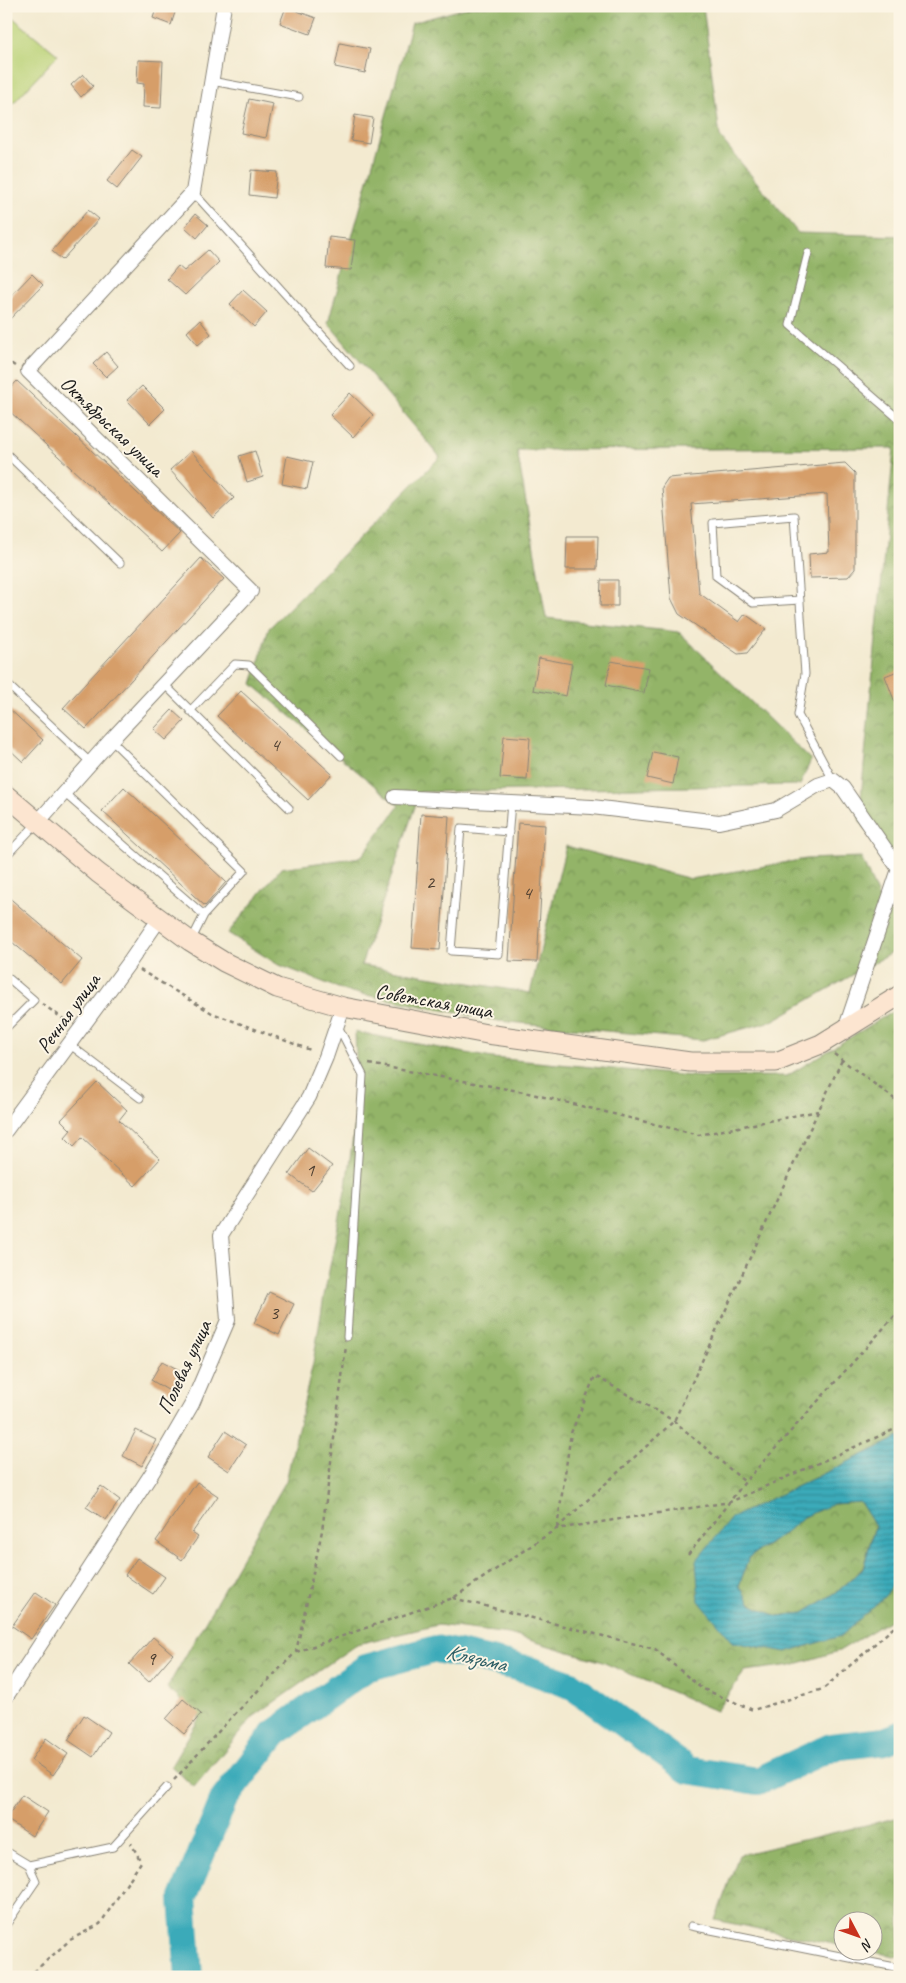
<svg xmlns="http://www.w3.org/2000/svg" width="906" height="1983" viewBox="0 0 906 1983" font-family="Caveat,sans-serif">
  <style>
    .forest { fill: url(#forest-crowns); stroke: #586842 }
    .pitch { fill: #bad277; stroke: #6b774a }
    .water { fill: url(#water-rules); stroke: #2c636a; fill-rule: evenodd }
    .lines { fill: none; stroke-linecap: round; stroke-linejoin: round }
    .river { stroke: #3baab9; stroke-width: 28 }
    .building { fill: #d69e69 }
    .lane-casing { stroke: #888376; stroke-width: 9 }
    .street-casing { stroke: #888376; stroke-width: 16 }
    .secondary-casing { stroke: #888376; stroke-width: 21 }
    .path { stroke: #888376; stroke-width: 2.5; stroke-dasharray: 4 4; stroke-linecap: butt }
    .lane { stroke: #fff; stroke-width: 7 }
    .street { stroke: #fff; stroke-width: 14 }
    .secondary { stroke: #fce5d0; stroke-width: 19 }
    .labels { text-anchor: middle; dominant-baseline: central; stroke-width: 4; stroke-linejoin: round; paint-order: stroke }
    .number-label { font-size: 19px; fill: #4a3c2f }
    .street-label { font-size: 21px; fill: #1c1c1c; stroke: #fcf5e5 }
    .water-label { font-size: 22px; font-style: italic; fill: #2a5c63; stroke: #fcf5e5 }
  </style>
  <defs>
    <pattern id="forest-crowns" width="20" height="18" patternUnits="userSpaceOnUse" patternTransform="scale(1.25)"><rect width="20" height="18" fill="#93b468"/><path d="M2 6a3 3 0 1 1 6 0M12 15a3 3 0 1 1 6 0" fill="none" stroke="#779255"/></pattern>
    <pattern id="water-rules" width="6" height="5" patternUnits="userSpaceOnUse" patternTransform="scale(1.25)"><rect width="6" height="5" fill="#3baab9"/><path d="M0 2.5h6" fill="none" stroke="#318a96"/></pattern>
  </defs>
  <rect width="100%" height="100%" fill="#fcf5e5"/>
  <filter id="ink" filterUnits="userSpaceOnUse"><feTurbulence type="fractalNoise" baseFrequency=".02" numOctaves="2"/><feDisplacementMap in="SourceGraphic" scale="10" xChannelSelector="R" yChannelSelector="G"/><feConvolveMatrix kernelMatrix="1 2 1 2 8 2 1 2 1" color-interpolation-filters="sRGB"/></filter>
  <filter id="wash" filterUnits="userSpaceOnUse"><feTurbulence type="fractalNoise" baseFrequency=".0096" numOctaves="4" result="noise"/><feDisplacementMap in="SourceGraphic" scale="20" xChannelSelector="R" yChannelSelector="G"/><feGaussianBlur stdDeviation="1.12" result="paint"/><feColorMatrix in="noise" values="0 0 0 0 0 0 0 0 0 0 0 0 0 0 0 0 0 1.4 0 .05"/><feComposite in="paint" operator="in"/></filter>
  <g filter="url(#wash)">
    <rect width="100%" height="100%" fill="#f3ead0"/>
    <!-- forest -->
    <path class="forest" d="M 473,6 L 703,6 L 720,137 L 798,233 L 900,236 L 900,881 L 859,819 L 894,448 L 517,450 L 546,618 L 679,632 L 811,760 L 800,785 L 420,792 L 361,965 L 530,993 L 566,846 L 691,879 L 806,859 L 861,857 L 886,915 L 900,907 L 900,948 L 772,1021 L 703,1040 L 499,1021 L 346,991 L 277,964 L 228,933 L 281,868 L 361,857 L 399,806 L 252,684 L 269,628 L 440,457 L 328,323 L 412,23 Z
      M 900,1007 L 900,1437 L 731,1518 L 733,1642 L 885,1596 L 900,1575 L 899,1615 L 839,1651 L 792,1665 L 745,1671 L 716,1711 L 600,1661 L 509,1634 L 438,1625 L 357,1644 L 253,1717 L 194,1787 L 171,1766 L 200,1717 L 167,1688 L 286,1481 L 313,1363 L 324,1296 L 346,1186 L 358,1102 L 355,1032 L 492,1058 L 702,1077 L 787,1076 Z
      M 860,1502 L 875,1525 L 863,1568 L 838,1591 L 804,1613 L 777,1616 L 752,1605 L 739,1586 L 749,1557 L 785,1533 L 803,1517 L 833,1504 Z
      M 900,1817 L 900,1957 L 869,1951 L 874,1950 L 874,1920 L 844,1920 L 843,1946 L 715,1920 L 739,1855 Z"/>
    <!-- pitch -->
    <path class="pitch" d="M 6,12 L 58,55 L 6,111 Z"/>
    <!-- water -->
    <path class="water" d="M 900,1437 L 900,1575 L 885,1596 L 841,1636 L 786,1652 L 733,1642 L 699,1601 L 696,1561 L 731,1518 ZM 860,1502 L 875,1526 L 863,1569 L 838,1591 L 804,1613 L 777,1616 L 752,1605 L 739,1586 L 749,1557 L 785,1533 L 803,1517 L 833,1504 Z"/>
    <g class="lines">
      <!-- river -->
      <path class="river" d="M 189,1977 L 183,1898 L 224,1799 L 275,1733 L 366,1668 L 436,1649 L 526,1669 L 571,1685 L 688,1770 L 758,1781 L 831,1747 L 885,1741 L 900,1735"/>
    </g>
    <g id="blocks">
      <!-- building -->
      <path class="building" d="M 157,6 L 177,6 L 171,25 L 153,18 Z
        M 286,7 L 316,18 L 310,34 L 280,23 Z
        M 340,43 L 370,49 L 365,73 L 335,67 Z
        M 138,60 L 163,61 L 161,108 L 143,107 L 144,84 L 137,83 Z
        M 83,74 L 93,86 L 81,97 L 71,85 Z
        M 249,99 L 273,104 L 266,138 L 241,133 Z
        M 355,115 L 373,118 L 369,143 L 351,140 Z
        M 132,150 L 142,157 L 117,189 L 107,181 Z
        M 251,170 L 277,172 L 274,198 L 249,195 Z
        M 88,210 L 99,219 L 62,260 L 52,251 Z
        M 195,214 L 208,225 L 197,238 L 185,227 Z
        M 329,237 L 355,240 L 351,270 L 326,268 Z
        M 208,250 L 219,262 L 185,295 L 167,279 L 178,266 L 184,271 Z
        M 32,274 L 43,285 L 6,323 L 6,301 Z
        M 243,290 L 267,312 L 254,327 L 230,304 Z
        M 200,320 L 211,334 L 198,345 L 187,332 Z
        M 106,352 L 118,366 L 106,377 L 93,364 Z
        M 17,381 L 180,533 L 162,552 L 6,408 L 6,393 Z
        M 142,386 L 165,409 L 150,424 L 127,400 Z
        M 350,393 L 373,415 L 353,437 L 330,415 Z
        M 191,451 L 234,498 L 213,518 L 170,470 Z
        M 255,451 L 263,477 L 247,482 L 239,456 Z
        M 287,456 L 313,462 L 307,489 L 282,484 Z
        M 845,463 L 855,473 L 855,569 L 848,577 L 810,578 L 809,554 L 829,552 L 827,494 L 691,504 L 699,593 L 739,622 L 745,614 L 766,629 L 747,653 L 738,654 L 679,614 L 671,598 L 662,487 L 668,478 Z
        M 567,536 L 598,536 L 597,569 L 566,569 Z
        M 201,558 L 224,579 L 86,729 L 63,708 Z
        M 601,580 L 618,580 L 618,606 L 600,606 Z
        M 539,658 L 572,664 L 566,696 L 533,690 Z
        M 611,661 L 649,668 L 644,693 L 606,685 Z
        M 900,670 L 900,713 L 899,713 L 885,676 Z
        M 241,691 L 332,774 L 308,800 L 217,716 Z
        M 6,706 L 43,740 L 23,762 L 6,746 Z
        M 172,710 L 184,721 L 166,740 L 154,729 Z
        M 504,736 L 530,738 L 527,780 L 500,778 Z
        M 653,752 L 678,757 L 673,784 L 647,778 Z
        M 124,787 L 226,882 L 205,906 L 102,811 Z
        M 421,814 L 449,816 L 440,950 L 412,948 Z
        M 518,823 L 545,825 L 537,962 L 509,961 Z
        M 6,895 L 82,960 L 62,984 L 6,937 Z
        M 97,1082 L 127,1110 L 119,1120 L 160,1159 L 135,1186 L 82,1137 L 74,1146 L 65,1137 L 71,1130 L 61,1120 Z
        M 308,1148 L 332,1166 L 312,1191 L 289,1174 Z
        M 269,1292 L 294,1304 L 279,1335 L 254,1323 Z
        M 162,1361 L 183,1372 L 171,1392 L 151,1380 Z
        M 136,1430 L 156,1440 L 142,1466 L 123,1456 Z
        M 225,1431 L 246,1445 L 229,1471 L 208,1457 Z
        M 197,1482 L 218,1496 L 192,1533 L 198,1537 L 182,1560 L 156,1541 Z
        M 101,1486 L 120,1500 L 106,1520 L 86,1507 Z
        M 137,1558 L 165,1577 L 153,1594 L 125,1575 Z
        M 36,1592 L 55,1605 L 31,1639 L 12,1626 Z
        M 153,1637 L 173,1654 L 149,1682 L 129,1664 Z
        M 183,1699 L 201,1714 L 184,1734 L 166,1719 Z
        M 84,1715 L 109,1732 L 93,1757 L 68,1740 Z
        M 46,1738 L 68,1754 L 53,1775 L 31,1760 Z
        M 22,1795 L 48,1812 L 32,1836 L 6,1819 Z"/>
    </g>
  </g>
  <g filter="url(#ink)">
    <use href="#blocks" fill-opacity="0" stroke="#888376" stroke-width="1"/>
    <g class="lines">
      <defs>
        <path id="lane" d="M 211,81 L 299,97
          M 193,192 L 350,366
          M 808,253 L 790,325 L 900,420
          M 6,453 L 120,563
          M 800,600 L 753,603 L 716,576 L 713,523 L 794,516 L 805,674 L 798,715 L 833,780
          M 6,683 L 91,763
          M 165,685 L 289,808
          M 190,711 L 235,664 L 249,665 L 341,756
          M 111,740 L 244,871 L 204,915 L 191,941
          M 64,793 L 204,915
          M 509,832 L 461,828 L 451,951 L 499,954 L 511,802
          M 6,856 L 37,823
          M 6,976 L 34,1000 L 6,1028
          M 338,1026 L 363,1075 L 347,1337
          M 69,1044 L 140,1098
          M 6,1851 L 29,1865 L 36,1881 L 6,1925
          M 29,1865 L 113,1847 L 167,1787
          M 691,1926 L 900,1968"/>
        <path id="street" d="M 395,797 L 592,807 L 719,822 L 776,810 L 818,785 L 833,780 L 843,788 L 899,869 L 845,1030
          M 37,823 L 111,740 L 251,591 L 28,371 L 193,192 L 224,6
          M 6,1130 L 129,963 L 160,918
          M 6,1697 L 152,1473 L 192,1404 L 228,1320 L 221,1235 L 309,1097 L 326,1057 L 343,1007"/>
        <path id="secondary" d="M 6,795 L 98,873 L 190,941 L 224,962 L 277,988 L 343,1007 L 487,1034 L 690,1062 L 776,1062 L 821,1044 L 900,995"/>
      </defs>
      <!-- lane casing -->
      <use href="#lane" class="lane-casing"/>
      <!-- street casing -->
      <use href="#street" class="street-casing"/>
      <!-- secondary casing -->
      <use href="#secondary" class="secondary-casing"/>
      <!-- path -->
      <path class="path" d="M 6,370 L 12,364 L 15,366
        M 140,970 L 212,1013 L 313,1051
        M 42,1004 L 68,1022
        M 834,1054 L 900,1103
        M 369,1064 L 524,1092 L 699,1135 L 818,1111
        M 557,1528 L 674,1421 L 842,1060
        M 557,1528 L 571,1433 L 595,1376 L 674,1421 L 745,1482
        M 688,1555 L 745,1482 L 900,1310
        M 453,1598 L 655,1649 L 701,1688 L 753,1710 L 823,1689 L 900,1622
        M 296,1652 L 453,1598 L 556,1529 L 730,1502 L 900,1427
        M 174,1780 L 231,1718 L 296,1652 L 322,1531 L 346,1346
        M 28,1977 L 70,1940 L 100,1924 L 141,1862 L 131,1843"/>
      <!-- lane -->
      <use href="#lane" class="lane"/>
      <!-- street -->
      <use href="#street" class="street"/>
      <!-- secondary -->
      <use href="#secondary" class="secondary"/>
    </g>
  </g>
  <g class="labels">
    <!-- number labels -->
    <g class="number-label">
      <text x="275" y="745">4</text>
      <text x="430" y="882">2</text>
      <text x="527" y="893">4</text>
      <text x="310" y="1170">1</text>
      <text x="274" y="1313">3</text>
      <text x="151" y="1659">9</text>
    </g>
    <!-- street labels -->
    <g class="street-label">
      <text transform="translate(112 426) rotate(44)">Октябрьская улица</text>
      <text transform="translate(434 1001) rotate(10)">Советская улица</text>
      <text transform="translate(68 1013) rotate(-54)">Речная улица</text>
      <text transform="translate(184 1367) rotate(-65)">Полевая улица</text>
    </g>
    <!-- water labels -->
    <g class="water-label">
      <text transform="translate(476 1658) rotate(13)">Клязьма</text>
    </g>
  </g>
  <!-- margin -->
  <rect width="906" height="1983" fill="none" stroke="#fcf5e5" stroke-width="25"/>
  <!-- north arrow -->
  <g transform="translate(858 1936) rotate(131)"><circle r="24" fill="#fcf5e5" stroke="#a29e95"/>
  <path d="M0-4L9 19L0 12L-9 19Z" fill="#c8321e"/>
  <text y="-8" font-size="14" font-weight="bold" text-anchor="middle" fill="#1c1c1c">N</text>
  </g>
</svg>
